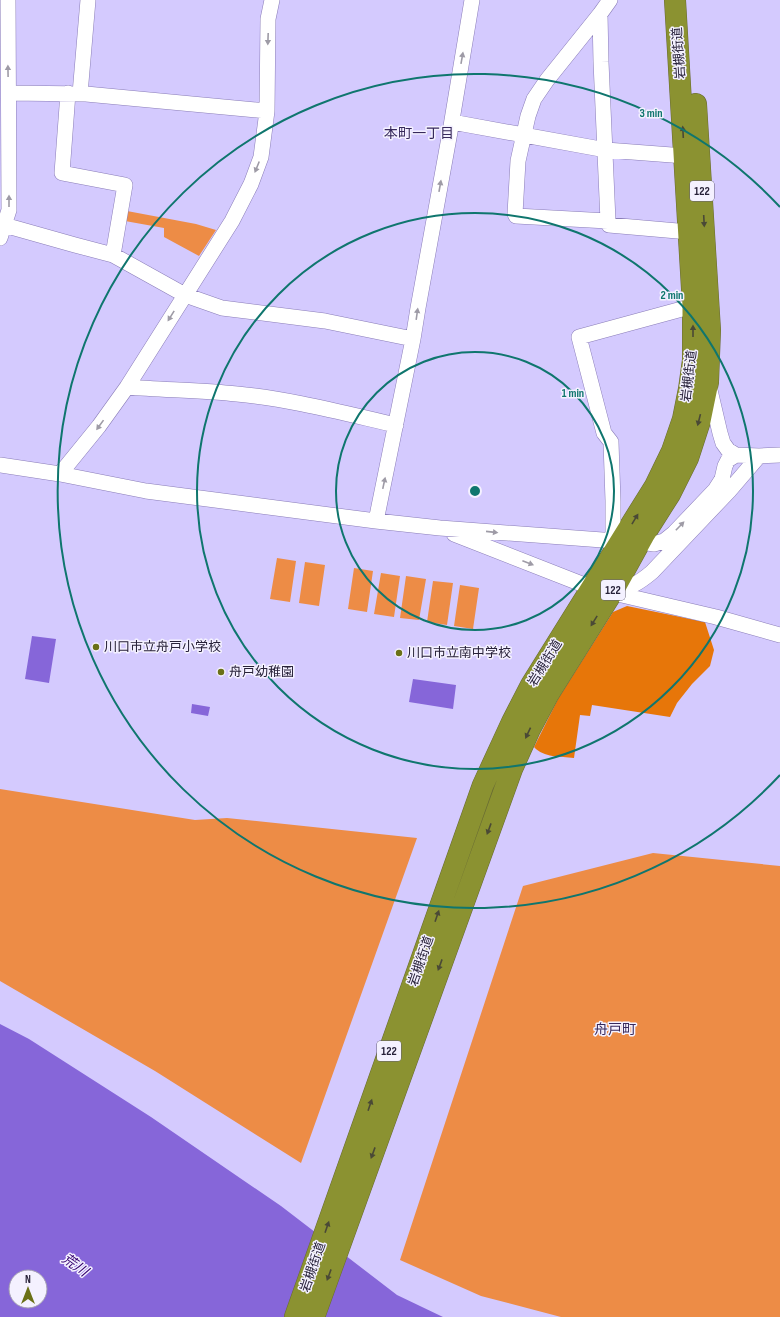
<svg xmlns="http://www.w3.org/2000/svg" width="780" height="1317" viewBox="0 0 780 1317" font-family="'Sofia Sans Condensed','Noto Sans JP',sans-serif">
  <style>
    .green { fill: #ed8c46 }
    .forest { fill: #e77609 }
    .water { fill: #8666d9; fill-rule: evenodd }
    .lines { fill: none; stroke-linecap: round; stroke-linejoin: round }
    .minor-casing { stroke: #8a7db8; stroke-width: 16 }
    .highway-casing { stroke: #686a34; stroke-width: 22 }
    .minor { stroke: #fff; stroke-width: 15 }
    .highway { stroke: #8b9231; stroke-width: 21 }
    .oneway { fill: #9e9ba6 }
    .oneway2 { fill: #4a4936 }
    .ring { fill: none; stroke: #0f766e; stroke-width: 2 }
    .poi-dot { fill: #6a7017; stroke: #f4f1ff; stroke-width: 1.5 }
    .labels { text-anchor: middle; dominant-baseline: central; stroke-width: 3; stroke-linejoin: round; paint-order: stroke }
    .shield { fill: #f4f1ff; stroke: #645f74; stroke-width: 1 }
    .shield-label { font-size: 12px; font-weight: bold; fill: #272139 }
    .street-label { font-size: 13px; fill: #272139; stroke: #f4f1ff }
    .poi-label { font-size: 13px; fill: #272139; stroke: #f4f1ff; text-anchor: start }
    .neighbourhood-label { font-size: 14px; fill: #37295c; stroke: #f4f1ff }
    .water-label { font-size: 14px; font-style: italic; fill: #34006f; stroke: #f4f1ff }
    .centre { fill: #0f766e; stroke: #f4f1ff; stroke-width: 2 }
    .ring-label { font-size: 12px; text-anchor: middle; font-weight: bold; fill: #0f766e; stroke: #f4f1ff; stroke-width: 3; stroke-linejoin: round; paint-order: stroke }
  </style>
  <rect width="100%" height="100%" fill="#d4cafe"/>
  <!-- green -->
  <path class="green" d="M 127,211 L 196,224 L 216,230 L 199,256 L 164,237 L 164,228 L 125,221 Z
    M 277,558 L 296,561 L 290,602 L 270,599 Z
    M 305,562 L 325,565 L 319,606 L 299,603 Z
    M 354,568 L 373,571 L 367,612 L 348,609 Z
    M 381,573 L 400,576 L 394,617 L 374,614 Z
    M 406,576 L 426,579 L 419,620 L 400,618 Z
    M 433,581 L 453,583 L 447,625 L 427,622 Z
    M 460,585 L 479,588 L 473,629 L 454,626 Z
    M 0,789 L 195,820 L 227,818 L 417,838 L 301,1163 L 155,1071 L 0,981 Z
    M 653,853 L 780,866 L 780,1317 L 561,1317 L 481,1296 L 400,1260 L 523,886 Z"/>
  <!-- forest -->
  <path class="forest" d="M 627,606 L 705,622 L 714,650 L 710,666 L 692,684 L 677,703 L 670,717 L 592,705 L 590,716 L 580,715 L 574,758 C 560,756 544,758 534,747 L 558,699 L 613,612 Z"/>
  <!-- water -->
  <path class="water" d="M 32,636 L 56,639 L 49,683 L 25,679 Z
    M 413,679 L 456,685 L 453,709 L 409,702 Z
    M 192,704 L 210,707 L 208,716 L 191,713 Z
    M 0,1024 L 29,1039 L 151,1117 L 281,1206 L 397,1295 L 443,1317 L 0,1317 ZM 16,1277 L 40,1277 L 40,1301 L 16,1301 Z"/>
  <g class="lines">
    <defs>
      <path id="minor" d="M 610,0 L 600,14 L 547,80 L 534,99 L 528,116 L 518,161 L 515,214 L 516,216 L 608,221 L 609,225 L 689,232
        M 600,14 L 601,62 L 608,221
        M 9,93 L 86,94 L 267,111
        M 68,93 L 62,173 L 125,185 L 113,255
        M 80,94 L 88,0
        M 452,122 L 606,150 L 685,156
        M 4,225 L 75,245 L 113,255 L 185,295 L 222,308 L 325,321 L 413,339
        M 0,238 L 9,210 L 8,0
        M 709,386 L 720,433 L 723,443 L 728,450 L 736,455 L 759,456 L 780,455
        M 127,387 C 163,390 200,390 237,394 C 290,399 343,413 396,425
        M 0,465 L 60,474 L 146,491 L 376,521 L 440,528 L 616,541
        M 60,474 L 99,426 L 127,387 L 232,221 L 251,184 L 261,157 L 267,111 L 268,19 L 272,0
        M 376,521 L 413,339 L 418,308 L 450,132 L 472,0
        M 454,534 L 592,588 L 716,617 L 780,635
        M 613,540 L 613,501 L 611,442 L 604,433 L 579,337 L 693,306
        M 648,543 L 654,544 L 664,541 L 674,533 L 715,490 L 722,479 L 725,466 L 728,460 L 736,455
        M 613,592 C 630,588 639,583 652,572 L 729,491 L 759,456"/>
      <path id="highway" d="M 295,1317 L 483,785 L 512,722 L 531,685 L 655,486 L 672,451 L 683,419 L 689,389 L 693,360 L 693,306 L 675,0
        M 314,1317 L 512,769 L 530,729 L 548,695 L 612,593 L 644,535 L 670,494 L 688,458 L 700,421 L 708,382 L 710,330 L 696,104"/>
    </defs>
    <!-- minor casing -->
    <use href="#minor" class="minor-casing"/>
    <!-- highway casing -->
    <use href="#highway" class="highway-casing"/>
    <!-- minor -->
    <use href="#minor" class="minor"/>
    <!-- highway -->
    <use href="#highway" class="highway"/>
  </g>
  <!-- one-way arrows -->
  <defs><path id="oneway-solid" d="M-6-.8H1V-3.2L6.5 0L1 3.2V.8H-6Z"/></defs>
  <g class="oneway">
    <use href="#oneway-solid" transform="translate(268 39) rotate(92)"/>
    <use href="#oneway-solid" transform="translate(462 58) rotate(-80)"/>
    <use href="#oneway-solid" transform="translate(8 71) rotate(-91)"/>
    <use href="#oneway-solid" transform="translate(257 167) rotate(112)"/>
    <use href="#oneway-solid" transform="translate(440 186) rotate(-80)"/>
    <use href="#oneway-solid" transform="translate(9 201) rotate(-90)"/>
    <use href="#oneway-solid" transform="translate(417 314) rotate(-82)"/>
    <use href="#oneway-solid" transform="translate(171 316) rotate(122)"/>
    <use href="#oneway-solid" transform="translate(100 425) rotate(126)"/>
    <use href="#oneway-solid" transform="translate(384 483) rotate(-78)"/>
    <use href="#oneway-solid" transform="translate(680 526) rotate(-46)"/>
    <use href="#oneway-solid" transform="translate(492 532) rotate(6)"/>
    <use href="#oneway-solid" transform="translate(528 563) rotate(21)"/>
  </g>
  <g class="oneway2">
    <use href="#oneway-solid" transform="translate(683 132) rotate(-93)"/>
    <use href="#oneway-solid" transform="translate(704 221) rotate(87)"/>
    <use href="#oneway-solid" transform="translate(693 331) rotate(-90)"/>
    <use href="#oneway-solid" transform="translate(699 420) rotate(104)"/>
    <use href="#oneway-solid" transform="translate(635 519) rotate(-59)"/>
    <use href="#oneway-solid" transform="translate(594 621) rotate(122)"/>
    <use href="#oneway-solid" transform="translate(528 733) rotate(115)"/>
    <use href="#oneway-solid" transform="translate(489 829) rotate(110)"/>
    <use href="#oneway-solid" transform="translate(437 916) rotate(-71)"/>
    <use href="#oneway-solid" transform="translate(440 965) rotate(110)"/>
    <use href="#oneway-solid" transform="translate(370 1105) rotate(-71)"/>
    <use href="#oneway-solid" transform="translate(373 1153) rotate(110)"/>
    <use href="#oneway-solid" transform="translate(327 1227) rotate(-71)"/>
    <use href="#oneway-solid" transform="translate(329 1275) rotate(110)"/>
  </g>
  <!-- distance rings -->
  <g class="ring">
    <circle cx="475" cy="491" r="139"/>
    <circle cx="475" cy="491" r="278"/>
    <path d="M780 775A417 417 0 1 1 780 207"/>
  </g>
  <!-- markers -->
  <g class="poi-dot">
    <circle cx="96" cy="647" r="4"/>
    <circle cx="399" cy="653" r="4"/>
    <circle cx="221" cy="672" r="4"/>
  </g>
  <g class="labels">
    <!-- shield labels -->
    <g class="shield">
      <rect x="690" y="181" width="24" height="20" rx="3"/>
      <rect x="601" y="580" width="24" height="20" rx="3"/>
      <rect x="377" y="1041" width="24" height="20" rx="3"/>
    </g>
    <g class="shield-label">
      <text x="702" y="191">122</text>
      <text x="613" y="590">122</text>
      <text x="389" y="1051">122</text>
    </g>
    <!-- street labels -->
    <g class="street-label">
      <text transform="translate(679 53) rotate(-94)">岩槻街道</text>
      <text transform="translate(689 376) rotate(-83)">岩槻街道</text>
      <text transform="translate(545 663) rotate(-58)">岩槻街道</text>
      <text transform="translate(421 961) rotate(-71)">岩槻街道</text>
      <text transform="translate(313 1267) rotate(-71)">岩槻街道</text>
    </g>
    <!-- poi labels -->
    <g class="poi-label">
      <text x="104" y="647">川口市立舟戸小学校</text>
      <text x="407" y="653">川口市立南中学校</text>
      <text x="229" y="672">舟戸幼稚園</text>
    </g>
    <!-- neighbourhood labels -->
    <g class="neighbourhood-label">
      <text x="419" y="133">本町一丁目</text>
      <text x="615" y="1029">舟戸町</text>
    </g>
    <!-- water labels -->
    <g class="water-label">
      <text transform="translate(75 1265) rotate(35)">荒川</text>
    </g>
  </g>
  <circle cx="475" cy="491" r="6" class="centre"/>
  <g class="ring-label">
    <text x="651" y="117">3 min</text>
    <text x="672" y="299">2 min</text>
    <text x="573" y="397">1 min</text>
  </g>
  <!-- north arrow -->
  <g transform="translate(28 1289)"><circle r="19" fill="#f4f1ff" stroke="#a29eb0"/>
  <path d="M0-3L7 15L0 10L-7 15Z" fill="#6a7017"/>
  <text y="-6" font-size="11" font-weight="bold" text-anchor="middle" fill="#272139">N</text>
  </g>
</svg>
